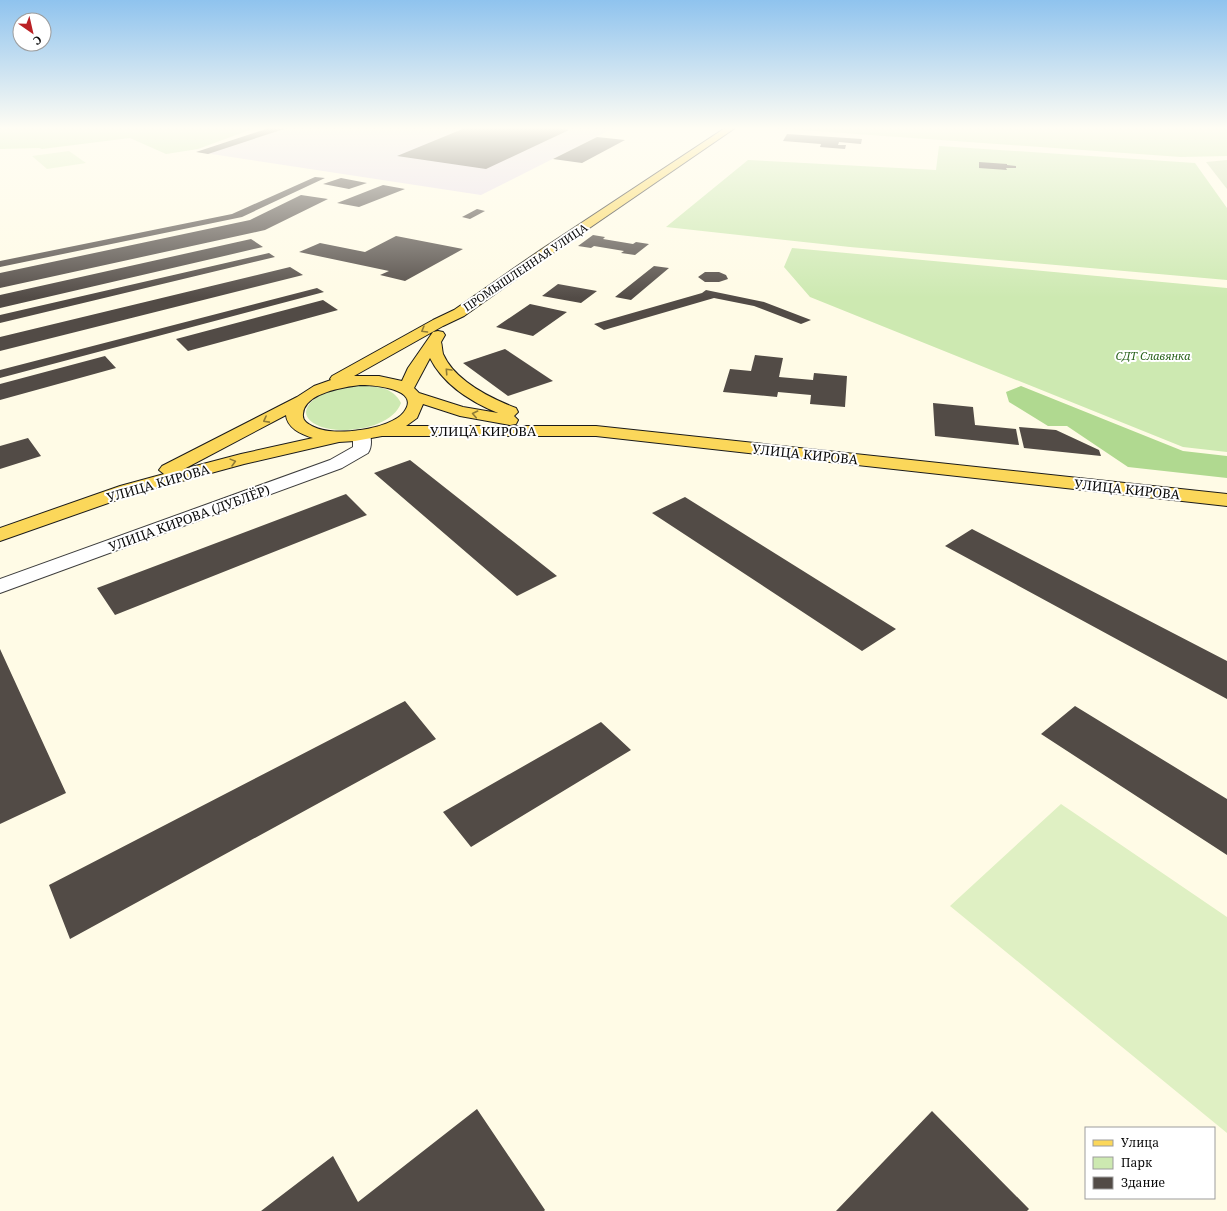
<svg xmlns="http://www.w3.org/2000/svg" width="1227" height="1211" viewBox="0 0 1227 1211" font-family="'Noto Serif',serif">
  <style>
    .industrial { fill: #e8dde9 }
    .green { fill: #cde9b1 }
    .forest { fill: #b0d990 }
    .cemetery { fill: #d2dfb9 }
    .pitch { fill: #dff0c3 }
    .building { fill: #524b46 }
    .lines { fill: none; stroke-linecap: round; stroke-linejoin: round }
    .minor-casing { stroke: #3d3d3d; stroke-width: 2 }
    .major-casing { stroke: #1b1b1b; stroke-width: 2 }
    .minor { fill: #fff; fill-rule: evenodd }
    .major { fill: #fbd75a; fill-rule: evenodd }
    .oneway { stroke: #8f7b36 }
    .labels { text-anchor: middle; dominant-baseline: central; stroke-width: 4; stroke-linejoin: round; paint-order: stroke }
    .far-street-label { font-size: 11px; fill: #0a0a0a; stroke: #fff }
    .far-park-label { font-size: 11px; font-style: italic; fill: #28611a; stroke: #fff }
    .street-label { font-size: 13px; fill: #0a0a0a; stroke: #fff }
  </style>
  <rect width="100%" height="100%" fill="#fffbe6"/>
  <!-- industrial -->
  <path class="industrial" d="M 272,128 L 614,128 L 481,195 L 198,152 Z"/>
  <!-- green -->
  <path class="green" d="M 0,128 L 255,128 L 198,149 L 166,154 L 130,138 L 42,149 L 39,148 L 0,149 Z
    M 772,128 L 1227,128 L 1227,156 L 1181,157 Z
    M 939,146 L 1195,163 L 1227,208 L 1227,280 L 850,247 L 666,227 L 748,160 L 936,170 Z
    M 792,248 L 1227,288 L 1227,452 L 1183,447 L 810,297 L 784,267 Z
    M 352,386 C 369,386 392,384 401,403 C 392,429 339,436 317,425 C 312,423 306,418 306,412 C 308,395 338,389 352,386 Z"/>
  <!-- forest -->
  <path class="forest" d="M 1021,386 L 1183,451 L 1227,456 L 1227,478 L 1128,467 L 1067,426 L 1048,426 L 1009,402 L 1006,392 Z"/>
  <!-- cemetery -->
  <path class="cemetery" d="M 1227,160 L 1227,189 L 1206,162 Z"/>
  <!-- pitch -->
  <path class="pitch" d="M 69,151 L 86,163 L 47,169 L 32,156 Z
    M 1061,804 L 1227,917 L 1227,1133 L 950,906 Z"/>
  <!-- building -->
  <path class="building" d="M 269,128 L 284,129 L 208,154 L 196,152 Z
    M 465,128 L 558,128 L 569,130 L 486,169 L 397,156 Z
    M 787,134 L 862,139 L 861,144 L 839,142 L 838,145 L 846,145 L 845,149 L 820,147 L 821,144 L 783,141 Z
    M 597,137 L 625,140 L 582,163 L 553,159 Z
    M 979,162 L 1007,164 L 1007,165 L 1016,166 L 1016,168 L 1006,168 L 1007,170 L 979,168 Z
    M 315,177 L 325,178 L 242,217 L 0,267 L 0,261 L 232,214 Z
    M 341,178 L 367,183 L 349,189 L 323,184 Z
    M 383,185 L 405,189 L 359,207 L 337,203 Z
    M 301,195 L 328,199 L 265,230 L 0,288 L 0,273 L 250,220 Z
    M 477,209 L 485,211 L 470,219 L 462,217 Z
    M 593,235 L 605,237 L 603,239 L 633,244 L 636,242 L 649,244 L 635,255 L 621,253 L 624,251 L 594,246 L 591,248 L 578,246 Z
    M 396,236 L 463,249 L 405,281 L 380,275 L 389,271 L 299,252 L 320,243 L 365,252 Z
    M 251,239 L 263,247 L 0,308 L 0,295 Z
    M 269,253 L 275,257 L 0,323 L 0,315 Z
    M 654,266 L 669,268 L 631,300 L 615,297 Z
    M 290,267 L 303,275 L 0,351 L 0,337 Z
    M 705,272 L 719,272 L 726,275 L 728,279 L 719,282 L 705,282 L 698,277 Z
    M 558,284 L 597,291 L 581,303 L 542,296 Z
    M 317,288 L 324,292 L 0,378 L 0,370 Z
    M 706,290 L 764,302 L 811,320 L 801,324 L 754,306 L 714,298 L 604,330 L 594,324 L 702,293 Z
    M 323,300 L 338,310 L 188,351 L 176,339 Z
    M 530,304 L 567,312 L 533,336 L 496,327 Z
    M 505,349 L 553,381 L 508,396 L 463,363 Z
    M 755,355 L 783,358 L 779,377 L 813,380 L 814,373 L 847,376 L 845,407 L 810,404 L 811,395 L 778,392 L 777,397 L 723,392 L 730,369 L 751,371 Z
    M 105,356 L 116,368 L 0,400 L 0,384 Z
    M 933,403 L 973,407 L 975,425 L 1016,429 L 1019,445 L 935,436 Z
    M 1019,427 L 1056,430 L 1099,450 L 1101,456 L 1024,448 Z
    M 28,438 L 41,456 L 0,469 L 0,446 Z
    M 410,460 L 557,576 L 517,596 L 374,473 Z
    M 346,494 L 367,515 L 115,615 L 97,588 Z
    M 685,497 L 896,629 L 862,651 L 652,513 Z
    M 972,529 L 1227,661 L 1227,699 L 945,546 Z
    M 0,649 L 66,793 L 0,824 Z
    M 405,701 L 436,739 L 70,939 L 49,885 Z
    M 1075,706 L 1227,799 L 1227,855 L 1041,734 Z
    M 601,722 L 631,750 L 471,847 L 443,812 Z
    M 477,1109 L 545,1210 L 544,1211 L 261,1211 L 333,1156 L 358,1202 Z
    M 932,1111 L 1029,1209 L 1027,1211 L 836,1211 Z"/>
  <g class="lines">
    <defs>
      <path id="minor" d="M 362,430 L 368,431 C 372,437 372,447 368,453 L 342,468 L 0,593 L 0,579 L 330,460 L 353,447 L 353,435 L 356,431 Z"/>
      <path id="major" d="M 725,128 L 735,128 L 550,255 L 464,316 L 443,326 L 354,376 L 379,376 L 402,381 L 408,368 L 433,332 L 438,331 L 443,332 L 445,335 L 441,342 C 442,345 442,350 443,354 C 455,381 490,398 516,408 L 518,412 L 514,416 L 518,420 L 516,424 L 510,425 L 460,416 L 423,404 L 417,418 L 406,426 L 596,426 L 1227,494 L 1227,506 L 596,436 L 382,436 L 355,441 L 339,442 L 244,464 L 134,494 L 0,541 L 0,528 L 120,486 L 164,474 L 159,470 L 162,466 L 297,397 L 314,386 L 331,380 L 330,379 L 332,376 L 433,320 L 454,310 L 542,249 ZM 430,358 C 443,384 471,402 498,413 L 463,407 L 419,393 L 414,388 ZM 360,385 C 372,385 422,388 404,412 C 390,430 333,437 314,427 C 308,424 302,421 303,414 C 304,393 344,387 360,385 ZM 286,415 C 287,428 301,434 313,438 L 241,454 L 184,469 Z"/>
    </defs>
    <!-- minor casing -->
    <use href="#minor" class="minor-casing"/>
    <!-- major casing -->
    <use href="#major" class="major-casing"/>
    <!-- minor -->
    <use href="#minor" class="minor"/>
    <!-- major -->
    <use href="#major" class="major"/>
  </g>
  <!-- one-way arrows -->
  <defs><path id="oneway-chevron" d="M-2-3.5L2.5 0L-2 3.5" fill="none" stroke-width="1.6" stroke-linecap="round" stroke-linejoin="round"/></defs>
  <g class="oneway">
    <use href="#oneway-chevron" transform="translate(424 330) rotate(150)"/>
    <use href="#oneway-chevron" transform="translate(448 371) rotate(-133)"/>
    <use href="#oneway-chevron" transform="translate(475 414) rotate(-168)"/>
    <use href="#oneway-chevron" transform="translate(266 420) rotate(152)"/>
    <use href="#oneway-chevron" transform="translate(233 462) rotate(-15)"/>
  </g>
  <!-- sky -->
  <linearGradient id="sky" x2="0" y2="1"><stop stop-color="#8fc3ee"/><stop offset="0.43" stop-color="#fffdf4"/><stop offset="1" stop-color="#fffdf4" stop-opacity="0"/></linearGradient>
  <rect width="1227" height="298" fill="url(#sky)"/>
  <g class="labels">
    <!-- far-street labels -->
    <g class="far-street-label">
      <text transform="translate(525 267) rotate(-34)">ПРОМЫШЛЕННАЯ УЛИЦА</text>
    </g>
    <!-- far-park labels -->
    <g class="far-park-label">
      <text x="1153" y="355">СДТ Славянка</text>
    </g>
    <!-- street labels -->
    <g class="street-label">
      <text x="483" y="431">УЛИЦА КИРОВА</text>
      <text transform="translate(805 454) rotate(6)">УЛИЦА КИРОВА</text>
      <text transform="translate(158 483) rotate(-16)">УЛИЦА КИРОВА</text>
      <text transform="translate(1127 489) rotate(6)">УЛИЦА КИРОВА</text>
      <text transform="translate(189 518) rotate(-20)">УЛИЦА КИРОВА (ДУБЛЁР)</text>
    </g>
  </g>
  <!-- legend -->
  <rect x="1085" y="1127" width="130" height="72" fill="#ffffff" stroke="#9d9d9d"/>
  <rect x="1093" y="1140" width="20" height="6" fill="#fbd75a" stroke="#9d9d9d"/>
  <text x="1121" y="1147" font-size="12" fill="#0a0a0a">Улица</text>
  <rect x="1093" y="1157" width="20" height="12" fill="#cde9b1" stroke="#9d9d9d"/>
  <text x="1121" y="1167" font-size="12" fill="#0a0a0a">Парк</text>
  <rect x="1093" y="1177" width="20" height="12" fill="#524b46" stroke="#9d9d9d"/>
  <text x="1121" y="1187" font-size="12" fill="#0a0a0a">Здание</text>
  <!-- north arrow -->
  <g transform="translate(32 32) rotate(146)"><circle r="19" fill="#ffffff" stroke="#9d9d9d"/>
  <path d="M0-3L7 15L0 10L-7 15Z" fill="#ba2125"/>
  <text y="-6" font-size="11" font-weight="bold" text-anchor="middle" fill="#0a0a0a">С</text>
  </g>
</svg>
